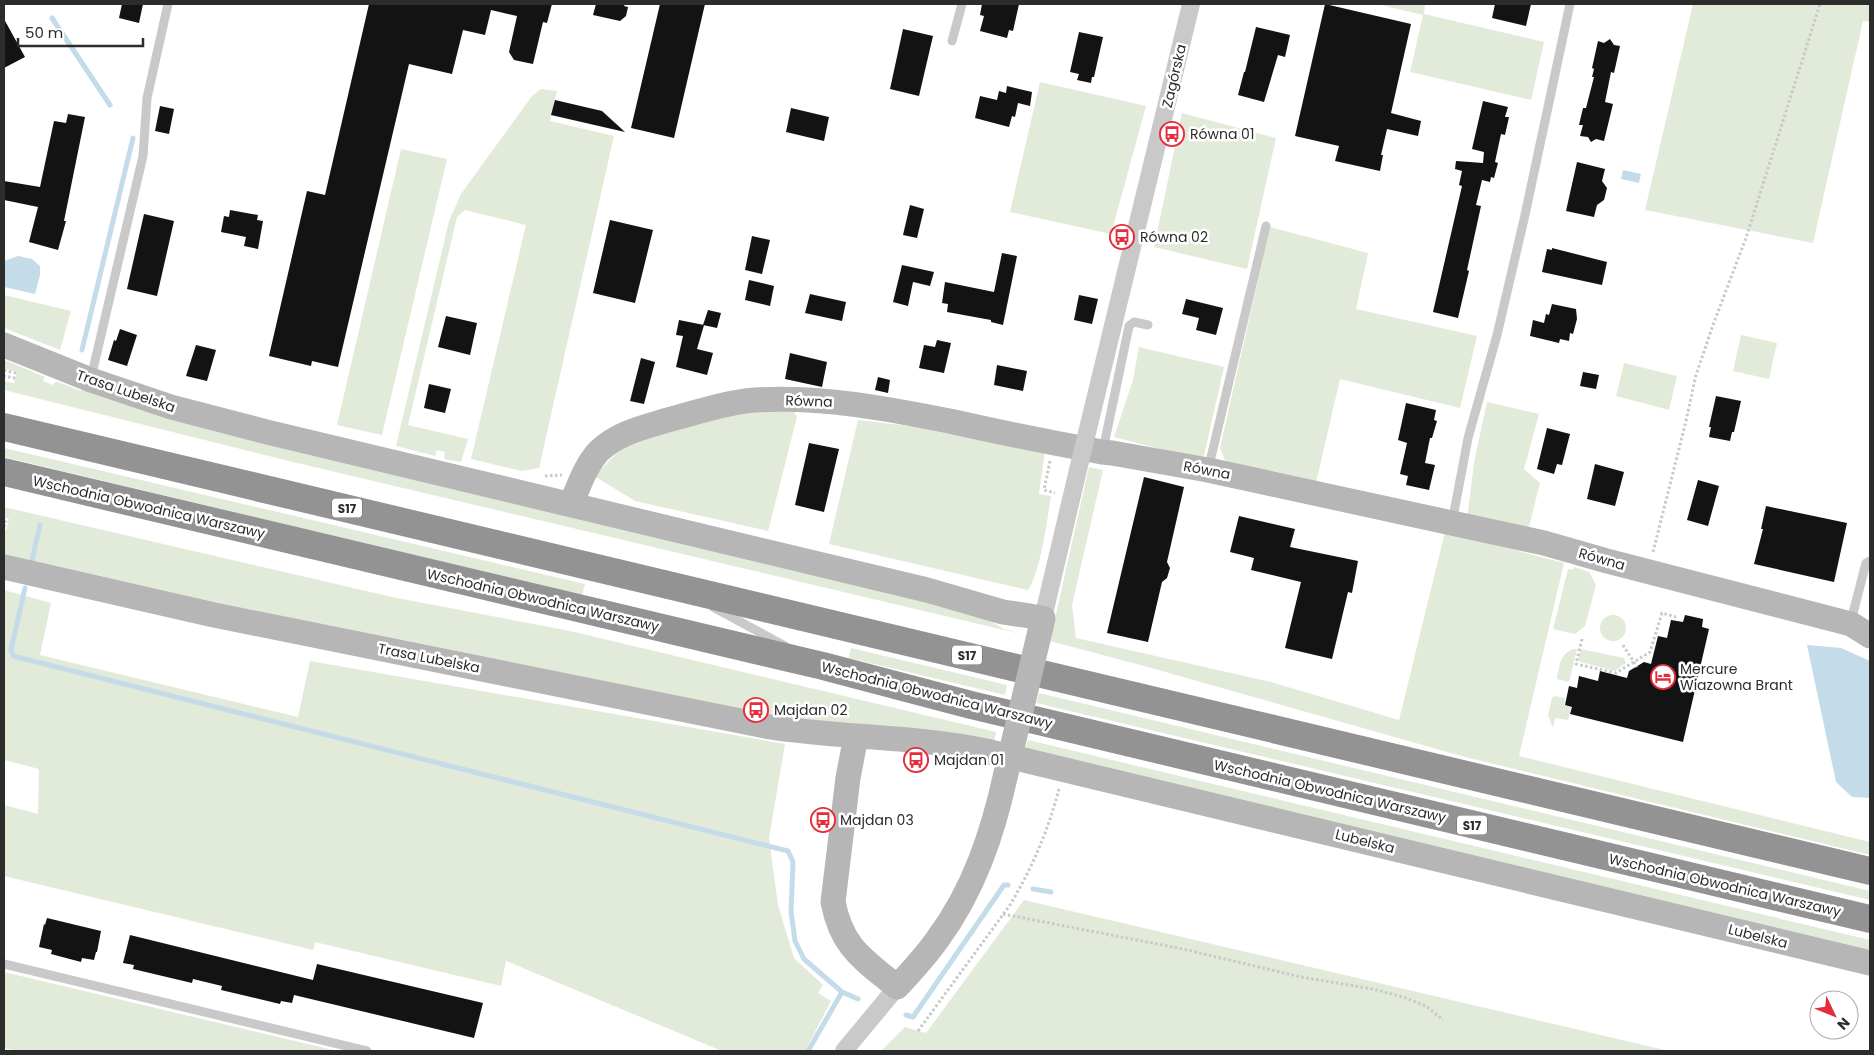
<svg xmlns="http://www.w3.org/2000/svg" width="1874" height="1055" viewBox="0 0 1874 1055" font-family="Poppins,sans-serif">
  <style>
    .green { fill: #e2ead9 }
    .water { fill: #c4dbea }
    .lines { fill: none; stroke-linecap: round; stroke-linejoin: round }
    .stream { stroke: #c4dbea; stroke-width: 5 }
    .building { fill: #131313 }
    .path { stroke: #c9c9c9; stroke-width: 3; stroke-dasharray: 2.5 2.5; stroke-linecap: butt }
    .lane { stroke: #c9c9c9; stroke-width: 9 }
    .street { stroke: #c9c9c9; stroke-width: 18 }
    .secondary { stroke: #b6b6b6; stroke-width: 25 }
    .highway { stroke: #939393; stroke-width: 28 }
    .street-bridge { stroke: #c9c9c9; stroke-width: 18 }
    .secondary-bridge { stroke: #b6b6b6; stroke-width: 25 }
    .labels { text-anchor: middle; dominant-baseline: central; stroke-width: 5; stroke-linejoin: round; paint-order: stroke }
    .shield { fill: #fff; stroke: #6b6b6b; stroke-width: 1 }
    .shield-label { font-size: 12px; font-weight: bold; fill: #2c2c2c }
    .street-label { font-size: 14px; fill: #2c2c2c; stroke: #fff }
    .poi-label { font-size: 14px; fill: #2c2c2c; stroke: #fff; text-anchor: start }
  </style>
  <rect width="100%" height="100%" fill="#fff"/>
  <!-- green -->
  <path class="green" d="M 1377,4 L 1425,4 L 1424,14 L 1544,42 L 1531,100 L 1410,72 L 1423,15 Z
    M 1693,4 L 1870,4 L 1870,22 L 1863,21 L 1813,243 L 1645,210 Z
    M 1040,82 L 1146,106 L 1111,234 L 1010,212 Z
    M 541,89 L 557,91 L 550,121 L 614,136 L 539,468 L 522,471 L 471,459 L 526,225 L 465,210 L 457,217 L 408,425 L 468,439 L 461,462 L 444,459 L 445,452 L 437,450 L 435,456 L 396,446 L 449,221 L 461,194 L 532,96 Z
    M 1182,113 L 1276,138 L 1247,269 L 1154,247 Z
    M 401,149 L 447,159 L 382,435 L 337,425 Z
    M 1270,227 L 1368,253 L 1356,309 L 1477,336 L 1460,408 L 1340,379 L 1315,487 L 1227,465 L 1220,448 Z
    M 4,295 L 71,311 L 60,350 L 4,328 Z
    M 1741,335 L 1777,343 L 1769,379 L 1733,371 Z
    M 1139,347 L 1224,367 L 1203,460 L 1114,437 L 1133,380 Z
    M 5,360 L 45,377 L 43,381 L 53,385 L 56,381 L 81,391 L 83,386 L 982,616 L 1004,629 L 1021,634 L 293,462 L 4,390 L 4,381 L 14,383 L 17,372 L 4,368 Z
    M 1624,363 L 1677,376 L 1669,410 L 1616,396 Z
    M 1487,402 L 1539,414 L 1524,469 L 1540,483 L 1527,534 L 1467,520 L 1474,463 Z
    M 772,411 L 794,412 L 797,417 L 768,531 L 635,501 L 594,476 L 624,446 L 737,412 Z
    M 858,420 L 959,432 L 1045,451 L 1039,494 L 1051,496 C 1047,520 1041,571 1028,590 L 829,544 Z
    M 4,448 L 60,461 L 585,584 L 582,595 L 4,457 Z
    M 1089,467 L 1103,470 L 1072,605 L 1076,638 L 1271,682 L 1399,720 L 1445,532 L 1564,563 L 1519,756 L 1870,842 L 1870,855 L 1465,757 L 1148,667 L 1050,641 Z
    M 4,507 L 392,597 L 570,631 L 996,732 L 994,743 L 874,730 L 766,714 L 766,711 L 752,707 L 750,711 L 724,711 L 4,559 L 4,530 L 6,530 L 9,519 L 4,517 Z
    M 1574,567 L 1589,572 L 1596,585 L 1585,626 L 1575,634 L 1553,629 L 1568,569 L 1573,570 Z
    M 4,590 L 51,603 L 40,655 L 298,717 L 310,661 L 785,744 L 769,838 L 778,905 L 794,958 L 823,985 L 818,993 L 831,1001 L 805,1051 L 722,1051 L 506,961 L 501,986 L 315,942 L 313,950 L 4,876 L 4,805 L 38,814 L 39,769 L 4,760 Z
    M1600 628a13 13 0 1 1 26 0a13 13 0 1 1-26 0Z
    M 851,648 L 1007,685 L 1005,695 L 849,658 Z
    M 1573,649 L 1577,649 L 1569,682 L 1557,679 C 1559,667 1560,654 1573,649 Z
    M 1581,649 L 1624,658 L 1626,663 L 1615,671 L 1580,662 L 1578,659 Z
    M 1039,693 L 1870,891 L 1870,900 L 1036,703 Z
    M 1555,696 L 1565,698 L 1564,705 L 1571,707 L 1568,720 L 1555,718 L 1553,728 L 1548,715 L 1552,698 Z
    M 1028,740 L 1870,940 L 1870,956 L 1025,752 Z
    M 1024,900 L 1669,1051 L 881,1051 L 905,1027 L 926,1033 Z
    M 4,972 L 337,1051 L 17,1051 L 4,1048 Z"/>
  <!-- water -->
  <path class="water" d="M 1623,170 L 1641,174 L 1639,183 L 1621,179 Z
    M 18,256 L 32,259 L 40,266 L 40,275 L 35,294 L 4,287 L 4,261 Z
    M 1807,645 L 1841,648 L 1870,661 L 1870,798 L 1852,797 L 1836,782 Z"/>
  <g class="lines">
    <!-- stream -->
    <path class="stream" d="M 52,18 L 110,105
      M 82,350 L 133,138
      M 32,560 L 40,525
      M 25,588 L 11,650 L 13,656 L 788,851 L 793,862 L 791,911 L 795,941 L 804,959 L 842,992
      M 1033,889 L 1051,892
      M 906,1015 L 913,1017 L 1004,885 L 1008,885
      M 808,1051 L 842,992 L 858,999"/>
  </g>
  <!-- building -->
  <path class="building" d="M 122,4 L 143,4 L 139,23 L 119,18 Z
    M 369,4 L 552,4 L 547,23 L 543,22 L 533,64 L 514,60 L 509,52 L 517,16 L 491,10 L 485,35 L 463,30 L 452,74 L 409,64 L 338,367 L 312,361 L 311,366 L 269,356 L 307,191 L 325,195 Z
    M 596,4 L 625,4 L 624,6 L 628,7 L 626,16 L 620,21 L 593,15 Z
    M 660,4 L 705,4 L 674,138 L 631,128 Z
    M 982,4 L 1019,4 L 1013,31 L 1009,30 L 1007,38 L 980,31 L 984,16 L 980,15 Z
    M 1325,4 L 1411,24 L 1391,113 L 1421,121 L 1418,136 L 1387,129 L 1381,155 L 1383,155 L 1380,171 L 1335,161 L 1339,146 L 1295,136 Z
    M 1495,4 L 1531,4 L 1526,26 L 1492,18 Z
    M 4,19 L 25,57 L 4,68 Z
    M 1256,27 L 1290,35 L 1285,57 L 1278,55 L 1264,102 L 1238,95 L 1244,72 L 1245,72 Z
    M 903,29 L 933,36 L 919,96 L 890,89 Z
    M 1079,32 L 1103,37 L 1094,77 L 1092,77 L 1091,83 L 1077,80 L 1079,74 L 1070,72 Z
    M 1610,39 L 1614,45 L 1620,46 L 1614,73 L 1611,72 L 1605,102 L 1613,104 L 1604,141 L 1596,139 L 1591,142 L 1588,137 L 1580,136 L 1583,125 L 1579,125 L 1583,108 L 1586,108 L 1594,77 L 1592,77 L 1594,69 L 1592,68 L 1598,41 L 1604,43 Z
    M 1007,86 L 1032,92 L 1030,106 L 1018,103 L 1015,117 L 1012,116 L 1009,127 L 975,118 L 980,96 L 997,100 L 999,91 L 1006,93 Z
    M 555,100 L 602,111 L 625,132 L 551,115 Z
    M 1483,101 L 1508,107 L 1505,117 L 1509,117 L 1505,135 L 1501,134 L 1495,162 L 1498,163 L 1494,178 L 1491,177 L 1490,182 L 1482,180 L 1476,205 L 1481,206 L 1467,270 L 1469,271 L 1458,318 L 1433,312 L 1462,186 L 1459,185 L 1462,171 L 1455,169 L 1456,161 L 1483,163 L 1484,152 L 1472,149 Z
    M 160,106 L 174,109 L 169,134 L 155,131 Z
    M 791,108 L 829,117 L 824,141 L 786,132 Z
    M 68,114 L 85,117 L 64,221 L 66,221 L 58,250 L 29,242 L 38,207 L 4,200 L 4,181 L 40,187 L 54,121 L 66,123 Z
    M 1577,162 L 1605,169 L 1602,181 L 1607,188 L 1604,200 L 1597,205 L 1594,217 L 1566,211 Z
    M 910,205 L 924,209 L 917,238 L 903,235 Z
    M 230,210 L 258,215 L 257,220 L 263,221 L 258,249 L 244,246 L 246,237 L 221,232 L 224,216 L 229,217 Z
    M 144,214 L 174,221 L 157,296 L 127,289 Z
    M 610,220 L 653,230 L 635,303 L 593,293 Z
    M 752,236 L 770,240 L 762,274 L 745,270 Z
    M 1552,248 L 1607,262 L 1602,285 L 1542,272 L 1547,249 L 1552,250 Z
    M 1002,253 L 1017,256 L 1003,325 L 991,322 L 991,320 L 947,312 L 948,304 L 942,303 L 945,282 L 994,292 Z
    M 902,265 L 934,272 L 930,286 L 913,282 L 908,306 L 893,302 Z
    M 749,280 L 774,286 L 770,306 L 745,300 Z
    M 810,294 L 846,302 L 842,321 L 805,313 Z
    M 1079,295 L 1098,299 L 1092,324 L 1074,320 Z
    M 1186,299 L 1223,308 L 1216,335 L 1196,330 L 1199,318 L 1182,314 Z
    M 1552,304 L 1576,309 L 1577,319 L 1573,334 L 1570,333 L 1569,341 L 1560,339 L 1559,343 L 1530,336 L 1533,320 L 1544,323 L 1546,314 L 1549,315 Z
    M 708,310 L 721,313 L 717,328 L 703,325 Z
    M 446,316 L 477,323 L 470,355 L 438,347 Z
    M 679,320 L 704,325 L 697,349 L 713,353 L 707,375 L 676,367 L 683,336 L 676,335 Z
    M 120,329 L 137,335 L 127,366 L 108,360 L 114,340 L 116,341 Z
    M 937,340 L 951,343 L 944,373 L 919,368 L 924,345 L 935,347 Z
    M 196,345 L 216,350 L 207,381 L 186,376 Z
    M 790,353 L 827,362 L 822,387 L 785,379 Z
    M 641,358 L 655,362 L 644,404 L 630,401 Z
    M 997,365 L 1027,371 L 1023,391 L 994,385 Z
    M 1583,372 L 1599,375 L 1596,389 L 1580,386 Z
    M 878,377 L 890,380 L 888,393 L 875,390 Z
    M 429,384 L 451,389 L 445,413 L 424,408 Z
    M 1716,396 L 1741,401 L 1734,432 L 1732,432 L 1730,441 L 1709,437 L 1711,427 L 1709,427 Z
    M 1406,403 L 1436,410 L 1434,420 L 1437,421 L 1432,438 L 1430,438 L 1425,463 L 1435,465 L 1429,490 L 1406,485 L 1408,476 L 1400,474 L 1407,443 L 1398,440 Z
    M 1547,428 L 1570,434 L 1562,465 L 1557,464 L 1554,474 L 1537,469 Z
    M 809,443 L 839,449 L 824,512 L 795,505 Z
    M 1595,464 L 1624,472 L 1615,506 L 1587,499 Z
    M 1144,477 L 1184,487 L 1167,562 L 1170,568 L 1167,578 L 1162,582 L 1148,642 L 1107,633 Z
    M 1698,480 L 1719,486 L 1708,526 L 1687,520 Z
    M 1766,506 L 1847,523 L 1834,582 L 1754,564 L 1763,529 L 1761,529 Z
    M 1239,516 L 1295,529 L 1290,547 L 1358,561 L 1352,593 L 1348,592 L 1332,659 L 1285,648 L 1301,582 L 1251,570 L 1254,558 L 1230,552 Z
    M 1685,615 L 1703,619 L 1702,627 L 1709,629 L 1683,742 L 1570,714 L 1572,707 L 1565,705 L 1569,686 L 1577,688 L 1579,676 L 1598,681 L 1600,671 L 1627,678 L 1629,671 L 1644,662 L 1651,664 L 1658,636 L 1667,638 L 1671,620 L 1683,622 Z
    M 47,918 L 101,931 L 97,952 L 96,952 L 94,960 L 82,958 L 81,962 L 51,954 L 52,950 L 39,947 L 44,924 L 45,925 Z
    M 130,935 L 313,980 L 317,964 L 483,1003 L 474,1038 L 294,995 L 292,1003 L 281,1001 L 280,1004 L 221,990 L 222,986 L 193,979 L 192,983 L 133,969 L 134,965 L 123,963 Z"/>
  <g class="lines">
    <!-- path -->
    <path class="path" d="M 4,370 L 15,373 L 14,378 L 4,376
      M 1050,461 L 1044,490 L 1055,493
      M 545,476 L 562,475
      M 4,521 L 6,522 L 4,527
      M 1653,552 L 1686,421 L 1696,375 L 1713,325 L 1746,238 L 1820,4
      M 1582,639 L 1576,664 L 1616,673 L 1650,652 L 1662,613 L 1676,617
      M 1623,645 L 1637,667
      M 1003,914 L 1183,949 L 1301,977 L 1373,989 L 1403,997 L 1426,1006 L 1443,1020
      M 918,1031 L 1010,905 C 1032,868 1048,831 1059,789"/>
    <!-- lane -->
    <path class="lane" d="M 952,41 L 962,4
      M 91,378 L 143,156 L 147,98 L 168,4
      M 1103,450 L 1129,326 L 1134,322 L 1148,325
      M 1208,470 L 1266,226
      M 1452,523 L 1468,438 L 1497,335 L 1525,215 L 1570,4
      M 713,607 L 785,646
      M 1851,621 L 1866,563 L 1870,561
      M 4,964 L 367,1051"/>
    <!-- street -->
    <path class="street" d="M 1085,441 L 1191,4
      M 1043,618 L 1078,470
      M 844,1051 L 897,987"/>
    <!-- secondary -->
    <path class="secondary" d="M 4,345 L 91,380 L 171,407 L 271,433 L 927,590 L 1003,612 L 1043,618 L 1041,627
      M 571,504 C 579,486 585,466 599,451 C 619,432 645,427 671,419 C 698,412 727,402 755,400 C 823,396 888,409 954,422 C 1003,433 1053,443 1102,452 L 1112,453 L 1208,470 L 1544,543 L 1607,561 L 1851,624 L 1870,636
      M 4,567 L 214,615 L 770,727 C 842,738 915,736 986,751 L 1870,963
      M 856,736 L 848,778 L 833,902 C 842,948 863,959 897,987 C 911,972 925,957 937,940 C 974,890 993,833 1006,773"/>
    <!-- highway -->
    <path class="highway" d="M 4,427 L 1870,871
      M 4,472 L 823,666 L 971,705 L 1870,919"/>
    <!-- street-bridge -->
    <path class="street-bridge" d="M 1078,470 L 1085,441"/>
    <!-- secondary-bridge -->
    <path class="secondary-bridge" d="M 1006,773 L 1041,627"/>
  </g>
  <!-- icons -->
  <defs>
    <symbol id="bus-ring" viewBox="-11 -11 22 22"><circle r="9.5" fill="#fff" stroke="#e42d3a" stroke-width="1.5"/><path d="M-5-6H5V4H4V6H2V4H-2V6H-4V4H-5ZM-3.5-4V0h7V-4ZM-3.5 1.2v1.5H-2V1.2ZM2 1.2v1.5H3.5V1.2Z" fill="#e42d3a"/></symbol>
    <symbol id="hotel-ring" viewBox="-11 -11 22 22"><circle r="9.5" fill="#fff" stroke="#e42d3a" stroke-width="1.5"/><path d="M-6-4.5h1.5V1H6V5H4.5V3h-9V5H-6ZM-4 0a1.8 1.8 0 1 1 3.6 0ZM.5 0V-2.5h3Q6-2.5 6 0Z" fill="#e42d3a"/></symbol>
  </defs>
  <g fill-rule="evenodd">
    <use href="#bus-ring" x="1158" y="120" width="28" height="28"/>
    <use href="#bus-ring" x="1108" y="223" width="28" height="28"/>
    <use href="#hotel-ring" x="1649" y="663" width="28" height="28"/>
    <use href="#bus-ring" x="742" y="696" width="28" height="28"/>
    <use href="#bus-ring" x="902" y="746" width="28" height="28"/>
    <use href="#bus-ring" x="809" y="806" width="28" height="28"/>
  </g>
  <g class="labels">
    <!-- shield labels -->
    <g class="shield">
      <rect x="332" y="498.5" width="30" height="19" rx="4"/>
      <rect x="952" y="645.5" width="30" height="19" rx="4"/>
      <rect x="1457" y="815.5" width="30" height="19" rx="4"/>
    </g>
    <g class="shield-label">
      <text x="347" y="508">S17</text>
      <text x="967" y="655">S17</text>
      <text x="1472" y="825">S17</text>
    </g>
    <!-- street labels -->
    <g class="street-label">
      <text transform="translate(1174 76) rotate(-77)">Zagórska</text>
      <text transform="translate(126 391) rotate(19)">Trasa Lubelska</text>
      <text transform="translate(809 401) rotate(2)">Równa</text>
      <text transform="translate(1207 470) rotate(11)">Równa</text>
      <text transform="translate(149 507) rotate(13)">Wschodnia Obwodnica Warszawy</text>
      <text transform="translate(1602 559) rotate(16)">Równa</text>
      <text transform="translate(543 600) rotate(13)">Wschodnia Obwodnica Warszawy</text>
      <text transform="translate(429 658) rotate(11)">Trasa Lubelska</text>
      <text transform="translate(937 695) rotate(14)">Wschodnia Obwodnica Warszawy</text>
      <text transform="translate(1330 791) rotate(13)">Wschodnia Obwodnica Warszawy</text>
      <text transform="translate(1365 841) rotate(14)">Lubelska</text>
      <text transform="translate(1725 885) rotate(13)">Wschodnia Obwodnica Warszawy</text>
      <text transform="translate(1758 936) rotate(14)">Lubelska</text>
    </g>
    <!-- poi labels -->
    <g class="poi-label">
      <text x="1190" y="134">Równa 01</text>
      <text x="1140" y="237">Równa 02</text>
      <text x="1680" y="669">Mercure<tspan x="1680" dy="16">Wiazowna Brant</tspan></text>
      <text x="774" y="710">Majdan 02</text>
      <text x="934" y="760">Majdan 01</text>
      <text x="840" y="820">Majdan 03</text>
    </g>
  </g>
  <!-- border -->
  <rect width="1874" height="1055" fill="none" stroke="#2c2c2c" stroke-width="10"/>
  <!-- north arrow -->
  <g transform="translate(1834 1015) rotate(133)"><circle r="24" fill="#ffffff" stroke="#ababab"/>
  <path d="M0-4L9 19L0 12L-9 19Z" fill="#e42d3a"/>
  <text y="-8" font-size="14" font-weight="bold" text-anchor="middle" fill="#2c2c2c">N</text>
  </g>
  <!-- scale -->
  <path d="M18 38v8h125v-8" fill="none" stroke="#2c2c2c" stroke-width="2.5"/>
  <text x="25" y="38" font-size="15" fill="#2c2c2c" stroke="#ffffff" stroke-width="4" paint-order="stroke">50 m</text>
</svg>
